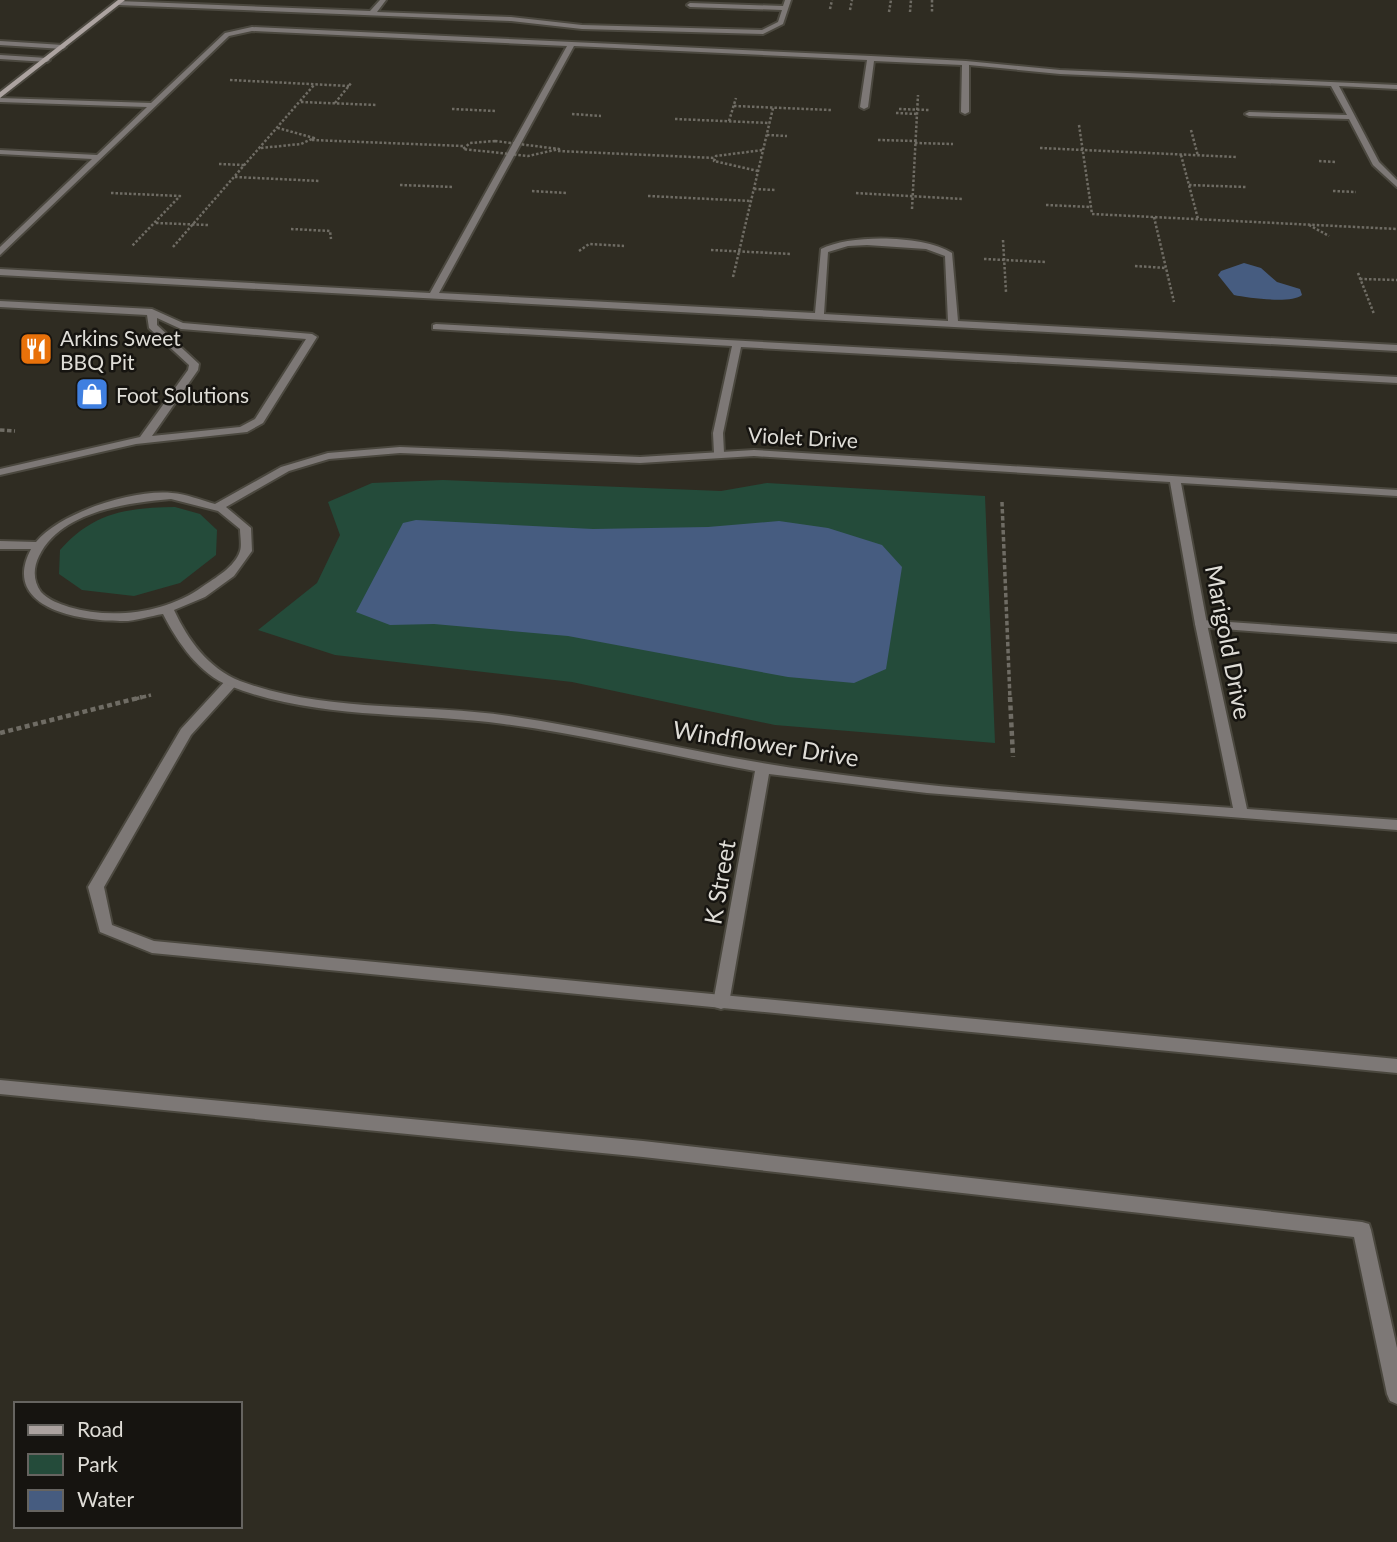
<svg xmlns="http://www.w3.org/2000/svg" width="1397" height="1542" viewBox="0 0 1397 1542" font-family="Lato,sans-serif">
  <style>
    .green { fill: #244b3a }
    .water { fill: #465c80 }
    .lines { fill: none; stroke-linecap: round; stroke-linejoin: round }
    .lane-casing { stroke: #4b483f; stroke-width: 4 }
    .street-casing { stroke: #4b483f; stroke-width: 4 }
    .secondary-casing { stroke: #4b483f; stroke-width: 4 }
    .path-far2 { stroke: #6f6c64; stroke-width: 2.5; stroke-dasharray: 2.5 2; stroke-linecap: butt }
    .path-far1 { stroke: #6f6c64; stroke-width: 3.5; stroke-dasharray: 4.5 2.5; stroke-linecap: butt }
    .path { stroke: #6f6c64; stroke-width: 4.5; stroke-dasharray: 5 3.5; stroke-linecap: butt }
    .lane { fill: #7d7876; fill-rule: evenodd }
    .street { fill: #7d7876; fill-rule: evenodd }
    .secondary { fill: #aca3a0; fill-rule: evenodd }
    .labels { text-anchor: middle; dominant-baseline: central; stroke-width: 5; stroke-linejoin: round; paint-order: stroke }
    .far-poi-label { font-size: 21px; fill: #dfddd7; stroke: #161410; text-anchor: start }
    .far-street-label { font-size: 21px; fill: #dfddd7; stroke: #161410 }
    .street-label { font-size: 24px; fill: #dfddd7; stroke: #161410 }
  </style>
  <rect width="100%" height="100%" fill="#2f2c22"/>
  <!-- green -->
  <path class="green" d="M 443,480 L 721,491 L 767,483 L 985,496 L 995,743 L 775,725 L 572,682 L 335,655 L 258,630 L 317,583 L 340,535 L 328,502 L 372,483 Z
    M 175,507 L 200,514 L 217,530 L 216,555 L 180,583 L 134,596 L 82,590 L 59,574 L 60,550 C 94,512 126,508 175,507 Z"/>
  <!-- water -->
  <path class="water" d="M 1244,263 L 1261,268 L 1277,282 L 1300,289 L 1302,295 C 1291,304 1249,298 1234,295 L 1218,275 L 1221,271 Z
    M 416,520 L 593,529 L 708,527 L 779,521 L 828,528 L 882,545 L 902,567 L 886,669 L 854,683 L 788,677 L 568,636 L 434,624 L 390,625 L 356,612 L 403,523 Z"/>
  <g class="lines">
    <defs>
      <path id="lane" d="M 380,0 L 386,0 L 377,12 L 511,17 L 582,25 L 762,30 L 778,22 L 782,10 L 690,7 L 687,5 L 690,3 L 783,6 L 785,0 L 791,0 L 783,24 L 763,34 L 582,29 L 511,21 L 118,5 L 115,3 L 118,1 L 370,11 Z
        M 252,27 L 871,56 L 966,61 L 1060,70 L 1397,85 L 1397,89 L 1339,86 L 1379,162 L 1397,180 L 1397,187 L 1373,165 L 1349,119 L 1249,116 L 1245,114 L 1249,112 L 1347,115 L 1331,86 L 1060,74 L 969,65 L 969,112 L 965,114 L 961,112 L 962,65 L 874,61 L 868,107 L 864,109 L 860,107 L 867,60 L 574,46 L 439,293 L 815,313 L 821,249 C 851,234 923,235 952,253 L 958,321 L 1397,345 L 1397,351 L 0,275 L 0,269 L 430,293 L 567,46 L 252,31 L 229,36 L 0,255 L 0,247 L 92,159 L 0,154 L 0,150 L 97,155 L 147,107 L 0,102 L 0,98 L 151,103 L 225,33 ZM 867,245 L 926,249 L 945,256 L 948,321 L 824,314 L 828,252 L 848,246 Z
        M 0,301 L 152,309 L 183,323 L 312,334 L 317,337 L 263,423 L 247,432 L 136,444 L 0,475 L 0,469 L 140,437 L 188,370 L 189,365 L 149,328 L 147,315 L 0,307 ZM 157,318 L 181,329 L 306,339 L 255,419 L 240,427 L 152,436 L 198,370 L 199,364 L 157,325 Z
        M 436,324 L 1397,377 L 1397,383 L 741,347 L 723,433 L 724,453 L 719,456 L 714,453 L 713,433 L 732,346 L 433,329 L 433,325 Z
        M 1201,620 L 1397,634 L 1397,642 L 1197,627 L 1195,624 L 1197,621 Z
        M 232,678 L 239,682 L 191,735 L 104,887 L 112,925 L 154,941 L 1397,1059 L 1397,1073 L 152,953 L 100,932 L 88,887 L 181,729 L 227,679 Z
        M 0,1080 L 643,1141 L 1362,1222 L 1369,1224 L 1371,1230 L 1397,1348 L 1397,1404 L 1390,1401 L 1387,1394 L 1354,1237 L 643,1157 L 0,1094 Z"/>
      <path id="street" d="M 0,41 L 63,45 L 66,47 L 63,49 L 0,45 Z
        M 0,55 L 47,58 L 50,60 L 47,62 L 0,59 Z
        M 400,447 L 640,457 L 754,450 L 1397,490 L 1397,496 L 1181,483 L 1207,624 L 1247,809 L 1397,820 L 1397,830 L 927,793 L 769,774 L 729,1003 L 727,1007 L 721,1009 L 715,1007 L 713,1003 L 755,771 C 672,756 588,735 504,724 C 414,712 316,720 230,686 C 199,674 178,643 163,614 C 149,616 134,622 120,621 C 79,621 0,608 31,549 L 0,549 L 0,541 L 36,542 C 61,512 134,489 172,493 C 186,494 201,500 215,504 L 281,467 L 328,453 ZM 400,453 L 640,463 L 754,456 L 1170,482 L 1195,624 L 1233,808 C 1093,798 952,791 814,771 C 711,757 611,731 509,716 C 420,703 325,713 240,681 C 208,668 188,640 174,610 L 205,597 L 234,576 L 252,551 L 251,528 L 226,507 L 289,471 L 329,459 ZM 171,499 L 218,511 L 240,529 C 240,535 242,545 240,551 C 235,567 215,578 202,587 C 166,613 112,620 69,607 C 60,604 48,600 41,592 C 33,581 33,568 39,556 C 61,511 127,503 171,499 Z"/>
      <path id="secondary" d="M 118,0 L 125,0 L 0,98 L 0,92 Z"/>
    </defs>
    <!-- lane casing -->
    <use href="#lane" class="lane-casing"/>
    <!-- street casing -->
    <use href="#street" class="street-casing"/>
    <!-- secondary casing -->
    <use href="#secondary" class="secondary-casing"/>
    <!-- path-far2 -->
    <path class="path-far2" d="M 932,0 L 932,13
      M 830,9 L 832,0
      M 850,10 L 852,0
      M 889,12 L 891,0
      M 910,12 L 911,0
      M 230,80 L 349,86
      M 301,102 L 377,105
      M 335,103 L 352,82
      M 734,106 L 831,110
      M 452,109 L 496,111
      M 899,109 L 929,110
      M 896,113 L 917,114
      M 572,114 L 601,116
      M 675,119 L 770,123
      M 729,121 L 736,98
      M 1079,125 L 1092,214 L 1397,229
      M 1191,130 L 1198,156
      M 767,135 L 787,136
      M 312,140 L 463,146
      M 878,140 L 915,141
      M 495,141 L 559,149 L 528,156 L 463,149 L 470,143 Z
      M 915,143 L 953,144
      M 261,148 L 301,144 L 314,138 L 278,128
      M 1040,148 L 1236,157
      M 558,151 L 715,158
      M 1181,155 L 1198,219
      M 1319,161 L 1336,162
      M 219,164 L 244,165
      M 758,171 L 714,161 L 716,156 L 763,150
      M 235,177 L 320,181
      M 400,185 L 453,187
      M 1189,185 L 1246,187
      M 754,189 L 775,190
      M 532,191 L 566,193
      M 1333,191 L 1356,192
      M 111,193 L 180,196 L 132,246
      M 856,193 L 962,199
      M 648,196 L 751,201
      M 1046,205 L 1091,207
      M 912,209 L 918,95
      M 1154,217 L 1174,302
      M 156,223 L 208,225
      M 1309,225 L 1329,236
      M 291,229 L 330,231 L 331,239
      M 1003,240 L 1006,292
      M 173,247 L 314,85
      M 711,250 L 791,254
      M 579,251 L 589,244 L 624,246
      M 984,259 L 1046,262
      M 1135,266 L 1166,268
      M 1358,273 L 1374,314
      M 733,277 L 773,108
      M 1360,279 L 1397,280"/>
    <!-- path-far1 -->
    <path class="path-far1" d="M 0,430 L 15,431
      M 1002,502 L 1010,699
      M 135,699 L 151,695"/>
    <!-- path -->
    <path class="path" d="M 1010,697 L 1013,757
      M 0,733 L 142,697"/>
    <!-- lane -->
    <use href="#lane" class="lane"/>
    <!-- street -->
    <use href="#street" class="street"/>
    <!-- secondary -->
    <use href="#secondary" class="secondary"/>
  </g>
  <!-- icons -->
  <defs>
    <symbol id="restaurant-square" viewBox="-11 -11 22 22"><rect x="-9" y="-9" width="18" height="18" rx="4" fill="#e8710a" stroke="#161410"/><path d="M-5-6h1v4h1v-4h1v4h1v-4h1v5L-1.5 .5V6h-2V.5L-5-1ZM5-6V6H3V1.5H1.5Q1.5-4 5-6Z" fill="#fff"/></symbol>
    <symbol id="shop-square" viewBox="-11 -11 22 22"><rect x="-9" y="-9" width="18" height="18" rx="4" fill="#3f7fe0" stroke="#161410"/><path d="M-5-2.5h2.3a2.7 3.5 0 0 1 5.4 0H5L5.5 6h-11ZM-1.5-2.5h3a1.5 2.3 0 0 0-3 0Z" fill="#fff"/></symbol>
  </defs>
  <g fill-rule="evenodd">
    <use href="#restaurant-square" x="17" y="330" width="38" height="38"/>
    <use href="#shop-square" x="73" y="375" width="38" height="38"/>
  </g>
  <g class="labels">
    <!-- far-poi labels -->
    <g class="far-poi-label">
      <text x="60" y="337">Arkins Sweet<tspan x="60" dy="24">BBQ Pit</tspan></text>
      <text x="116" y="394">Foot Solutions</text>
    </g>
    <!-- far-street labels -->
    <g class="far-street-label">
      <text transform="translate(803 437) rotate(3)">Violet Drive</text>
    </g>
    <!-- street labels -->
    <g class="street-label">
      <text transform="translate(1229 642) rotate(79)">Marigold Drive</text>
      <text transform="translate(766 743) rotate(9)">Windflower Drive</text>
      <text transform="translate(719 882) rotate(-80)">K Street</text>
    </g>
  </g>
  <!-- legend -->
  <rect x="14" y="1402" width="228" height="126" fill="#161410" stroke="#666460" stroke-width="2"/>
  <rect x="28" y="1425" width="35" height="10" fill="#aca3a0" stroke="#666460" stroke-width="2"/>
  <text x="77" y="1437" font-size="21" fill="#dfddd7">Road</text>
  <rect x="28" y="1454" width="35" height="21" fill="#244b3a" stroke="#666460" stroke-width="2"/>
  <text x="77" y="1472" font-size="21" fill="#dfddd7">Park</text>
  <rect x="28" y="1490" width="35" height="21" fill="#465c80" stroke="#666460" stroke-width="2"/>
  <text x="77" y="1507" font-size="21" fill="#dfddd7">Water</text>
</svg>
